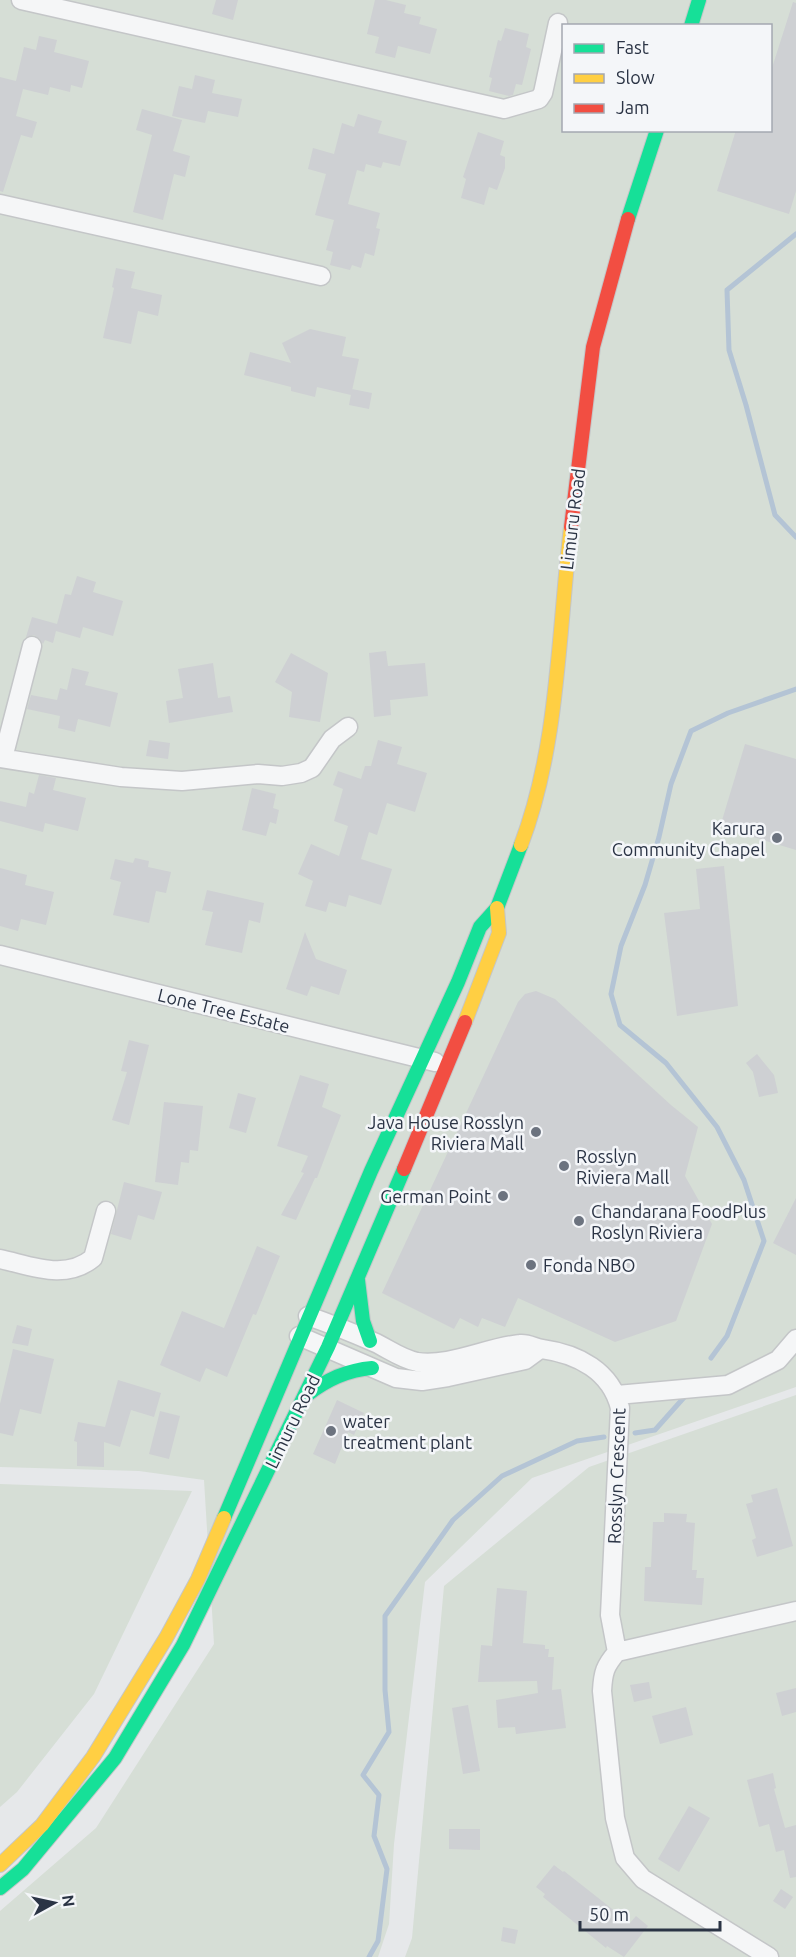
<svg xmlns="http://www.w3.org/2000/svg" width="796" height="1957" viewBox="0 0 796 1957" font-family="Ubuntu,sans-serif">
  <style>
    .green { fill: #d6ded6; fill-rule: evenodd }
    .lines { fill: none; stroke-linecap: round; stroke-linejoin: round }
    .stream { stroke: #b4c4d5; stroke-width: 5 }
    .building { fill: #ced0d3 }
    .street-casing { stroke: #c4c6c8; stroke-width: 21 }
    .fast-casing { stroke: #c4c6c8; stroke-width: 16 }
    .slow-casing { stroke: #c4c6c8; stroke-width: 16 }
    .jam-casing { stroke: #c4c6c8; stroke-width: 16 }
    .street { stroke: #f5f6f7; stroke-width: 18 }
    .fast { stroke: #16e098; stroke-width: 14 }
    .slow { stroke: #ffcf43; stroke-width: 14 }
    .jam { stroke: #f24e42; stroke-width: 14 }
    .poi-dot { fill: #6c737f; stroke: #f4f6f9; stroke-width: 2 }
    .labels { text-anchor: middle; dominant-baseline: central; stroke-width: 5; stroke-linejoin: round; paint-order: stroke }
    .street-label { font-size: 18px; fill: #2b3445; stroke: #f4f6f9 }
    .poi-label { font-size: 18px; fill: #2b3445; stroke: #f4f6f9; text-anchor: start }
  </style>
  <rect width="100%" height="100%" fill="#e6e8ea"/>
  <!-- green -->
  <path class="green" d="M 0,0 L 796,0 L 796,1387 L 532,1478 L 425,1582 L 394,1844 L 389,1924 L 378,1957 L 0,1957 L 0,1911 L 96,1828 L 214,1644 L 204,1480 L 139,1471 L 0,1467 ZM 564,26 L 770,26 L 770,130 L 564,130 Z
    M 796,1395 L 796,1957 L 405,1957 L 412,1938 L 444,1586 L 589,1467 Z
    M 0,1484 L 192,1491 L 94,1694 L 17,1792 L 0,1807 Z"/>
  <g class="lines">
    <!-- stream -->
    <path class="stream" d="M 796,234 L 727,290 L 729,350 L 746,405 L 775,515 L 796,537
      M 711,1358 L 727,1336 L 764,1241 L 744,1180 L 717,1127 L 666,1063 L 620,1025 L 611,994 L 621,946 L 645,885 L 659,837 L 671,784 L 691,731 L 728,713 L 796,689
      M 635,1433 L 655,1430 L 688,1393
      M 369,1957 L 378,1941 L 387,1869 L 374,1836 L 379,1795 L 363,1775 L 389,1732 L 385,1690 L 385,1616 L 453,1520 L 502,1476 L 577,1441 L 604,1437"/>
  </g>
  <!-- building -->
  <path class="building" d="M 216,0 L 238,0 L 233,20 L 212,14 Z
    M 375,0 L 386,0 L 406,5 L 404,13 L 421,17 L 419,24 L 437,29 L 430,54 L 398,46 L 395,58 L 375,53 L 379,37 L 367,34 Z
    M 793,2 L 796,3 L 796,191 L 789,214 L 717,191 L 736,130 L 771,130 L 771,71 Z
    M 505,28 L 529,34 L 526,47 L 531,49 L 522,85 L 516,84 L 513,95 L 509,96 L 489,91 L 492,78 L 489,77 L 498,40 L 501,41 Z
    M 39,36 L 57,40 L 54,52 L 89,61 L 82,88 L 71,85 L 70,92 L 50,87 L 48,95 L 23,89 L 16,116 L 37,122 L 32,138 L 21,135 L 3,192 L 0,191 L 0,77 L 16,81 L 24,47 L 36,50 Z
    M 195,75 L 215,80 L 212,93 L 242,99 L 238,117 L 208,111 L 205,123 L 172,116 L 179,86 L 192,89 Z
    M 142,109 L 182,120 L 173,151 L 190,156 L 185,177 L 174,174 L 163,220 L 133,212 L 152,135 L 136,130 Z
    M 358,114 L 382,121 L 378,133 L 407,141 L 400,166 L 383,162 L 381,168 L 366,164 L 364,172 L 357,170 L 348,204 L 380,213 L 376,228 L 380,229 L 374,256 L 365,253 L 361,268 L 352,265 L 350,270 L 330,265 L 333,252 L 326,250 L 334,220 L 315,215 L 326,174 L 308,169 L 313,148 L 334,154 L 342,123 L 354,127 Z
    M 478,132 L 504,141 L 500,155 L 505,157 L 505,168 L 497,190 L 489,187 L 484,205 L 461,198 L 466,179 L 463,177 Z
    M 116,268 L 135,272 L 131,288 L 162,295 L 158,316 L 138,311 L 131,344 L 103,338 L 114,288 L 112,287 Z
    M 310,329 L 346,337 L 342,356 L 359,359 L 351,395 L 317,387 L 315,397 L 291,391 L 291,387 L 244,375 L 250,352 L 291,363 L 282,343 Z
    M 352,389 L 372,393 L 369,409 L 349,405 Z
    M 77,576 L 96,582 L 93,592 L 123,601 L 113,636 L 83,627 L 80,638 L 56,631 L 53,643 L 45,640 L 43,644 L 39,638 L 34,635 L 26,637 L 32,617 L 57,624 L 65,594 L 71,595 Z
    M 386,651 L 388,666 L 425,663 L 428,696 L 390,700 L 391,715 L 374,717 L 369,653 Z
    M 291,653 L 328,673 L 320,722 L 289,717 L 292,692 L 275,682 Z
    M 213,663 L 218,698 L 230,696 L 233,712 L 169,723 L 166,701 L 183,698 L 178,669 Z
    M 72,668 L 89,672 L 85,685 L 118,693 L 110,727 L 78,719 L 75,732 L 58,728 L 60,716 L 27,709 L 31,695 L 57,700 L 60,688 L 67,690 Z
    M 149,740 L 170,743 L 168,759 L 146,756 Z
    M 378,740 L 402,747 L 397,764 L 427,773 L 415,812 L 387,803 L 377,835 L 369,832 L 361,859 L 392,869 L 381,905 L 349,895 L 346,907 L 329,902 L 326,912 L 305,906 L 313,881 L 298,874 L 311,844 L 339,856 L 348,826 L 334,821 L 343,789 L 333,785 L 338,771 L 361,779 L 365,766 L 371,766 Z
    M 745,744 L 796,759 L 796,850 L 720,827 Z
    M 39,775 L 56,778 L 53,790 L 86,798 L 78,831 L 45,823 L 43,832 L 0,821 L 0,801 L 26,807 L 29,792 L 34,794 Z
    M 252,788 L 276,794 L 273,808 L 279,810 L 276,824 L 270,822 L 266,836 L 242,830 Z
    M 135,858 L 149,861 L 148,867 L 171,872 L 166,893 L 156,891 L 149,923 L 113,915 L 121,882 L 110,879 L 115,859 L 133,863 Z
    M 724,866 L 738,1006 L 677,1016 L 664,913 L 700,909 L 696,869 Z
    M 0,868 L 27,875 L 25,885 L 54,892 L 46,925 L 21,919 L 18,931 L 0,926 Z
    M 207,890 L 264,903 L 260,923 L 249,920 L 242,953 L 205,945 L 213,912 L 202,910 Z
    M 305,932 L 316,959 L 347,970 L 339,995 L 311,986 L 307,996 L 286,989 Z
    M 536,991 L 555,999 L 671,1105 L 698,1127 L 685,1176 L 712,1224 L 676,1321 L 615,1342 L 518,1298 L 505,1327 L 482,1318 L 478,1327 L 460,1318 L 454,1329 L 382,1293 L 518,1002 L 525,994 Z
    M 129,1040 L 149,1045 L 129,1125 L 112,1120 L 127,1072 L 121,1071 Z
    M 757,1054 L 774,1075 L 778,1093 L 759,1097 L 753,1072 L 746,1063 Z
    M 300,1075 L 329,1084 L 322,1107 L 341,1115 L 317,1178 L 315,1178 L 296,1220 L 281,1215 L 304,1173 L 301,1172 L 308,1156 L 277,1146 Z
    M 238,1093 L 256,1098 L 246,1133 L 229,1128 Z
    M 164,1102 L 203,1106 L 198,1151 L 190,1150 L 189,1163 L 181,1162 L 178,1185 L 155,1182 Z
    M 124,1182 L 162,1192 L 154,1220 L 138,1215 L 131,1240 L 111,1234 Z
    M 796,1198 L 796,1255 L 773,1243 Z
    M 257,1246 L 280,1256 L 256,1315 L 253,1314 L 227,1377 L 206,1368 L 200,1382 L 160,1365 L 182,1311 L 224,1328 Z
    M 17,1325 L 32,1329 L 28,1346 L 12,1343 Z
    M 13,1349 L 54,1359 L 41,1414 L 20,1409 L 13,1436 L 0,1433 L 0,1404 Z
    M 118,1380 L 161,1393 L 154,1417 L 131,1410 L 120,1447 L 104,1442 L 104,1467 L 77,1466 L 77,1442 L 74,1441 L 78,1422 L 105,1427 Z
    M 337,1400 L 364,1413 L 354,1435 L 348,1432 L 335,1464 L 313,1454 Z
    M 160,1411 L 180,1416 L 169,1459 L 149,1454 Z
    M 777,1488 L 793,1546 L 757,1557 L 752,1540 L 756,1538 L 746,1504 L 753,1502 L 751,1495 Z
    M 664,1513 L 687,1514 L 686,1522 L 695,1523 L 692,1570 L 697,1570 L 696,1578 L 704,1578 L 702,1605 L 644,1601 L 645,1567 L 651,1567 L 653,1522 L 664,1522 Z
    M 497,1588 L 527,1591 L 523,1643 L 545,1645 L 545,1649 L 549,1649 L 548,1657 L 554,1657 L 552,1690 L 561,1689 L 566,1728 L 516,1734 L 515,1727 L 498,1728 L 496,1700 L 538,1693 L 537,1681 L 478,1682 L 481,1645 L 492,1646 Z
    M 649,1682 L 652,1698 L 634,1702 L 630,1685 Z
    M 796,1688 L 796,1712 L 782,1716 L 776,1693 Z
    M 468,1705 L 480,1771 L 463,1774 L 452,1708 Z
    M 686,1707 L 693,1735 L 660,1744 L 652,1716 Z
    M 773,1773 L 776,1788 L 774,1789 L 785,1828 L 796,1825 L 796,1877 L 790,1878 L 784,1850 L 776,1852 L 769,1824 L 759,1827 L 747,1780 Z
    M 689,1806 L 710,1818 L 679,1872 L 658,1859 Z
    M 449,1829 L 480,1829 L 480,1850 L 449,1849 Z
    M 554,1865 L 563,1872 L 564,1871 L 630,1923 L 636,1916 L 648,1926 L 624,1957 L 607,1946 L 606,1948 L 543,1897 L 545,1894 L 536,1887 Z
    M 781,1889 L 793,1897 L 785,1909 L 773,1901 Z
    M 503,1927 L 518,1930 L 515,1944 L 501,1941 Z"/>
  <g class="lines">
    <defs>
      <path id="street" d="M 21,0 L 504,109 L 539,99 L 543,93 L 558,23
        M 0,204 L 321,276
        M 0,758 L 121,777 L 182,781 L 258,774 L 282,776 L 301,773 L 312,768 L 332,739 L 348,727
        M 3,758 L 32,646
        M 0,955 L 435,1062
        M 0,1259 C 32,1266 65,1281 93,1258 L 106,1211
        M 308,1316 C 331,1324 353,1333 376,1343 C 390,1350 402,1359 417,1362 C 449,1367 488,1347 520,1344 C 528,1343 535,1348 542,1349 C 578,1354 611,1371 620,1408 L 610,1615 L 617,1652
        M 299,1336 L 396,1378 L 422,1381 L 448,1377 L 525,1360 L 540,1349
        M 617,1395 L 728,1385 L 778,1360 L 796,1339
        M 769,1957 L 643,1879 L 625,1858 L 615,1818 L 602,1691 C 603,1672 605,1666 617,1652 L 796,1611"/>
      <path id="fast" d="M 691,26 L 699,0
        M 628,219 L 657,130
        M 358,1280 L 363,1321 L 370,1341
        M 307,1395 C 327,1379 347,1370 372,1368
        M 224,1518 L 371,1171 L 458,982 L 480,927 L 497,908 L 521,845
        M 0,1888 L 23,1869 L 115,1758 L 183,1645 L 328,1347 L 404,1169"/>
      <path id="slow" d="M 521,845 C 559,745 558,633 571,527
        M 465,1022 L 499,933 L 497,908
        M 0,1865 L 42,1825 L 93,1757 L 166,1638 L 198,1579 L 224,1518"/>
      <path id="jam" d="M 571,527 L 593,347 L 628,219
        M 404,1169 L 465,1022"/>
    </defs>
    <!-- street casing -->
    <use href="#street" class="street-casing"/>
    <!-- fast casing -->
    <use href="#fast" class="fast-casing"/>
    <!-- slow casing -->
    <use href="#slow" class="slow-casing"/>
    <!-- jam casing -->
    <use href="#jam" class="jam-casing"/>
    <!-- street -->
    <use href="#street" class="street"/>
    <!-- fast -->
    <use href="#fast" class="fast"/>
    <!-- slow -->
    <use href="#slow" class="slow"/>
    <!-- jam -->
    <use href="#jam" class="jam"/>
  </g>
  <!-- markers -->
  <g class="poi-dot">
    <circle cx="777" cy="838" r="6"/>
    <circle cx="536" cy="1132" r="6"/>
    <circle cx="564" cy="1166" r="6"/>
    <circle cx="503" cy="1196" r="6"/>
    <circle cx="579" cy="1221" r="6"/>
    <circle cx="531" cy="1265" r="6"/>
    <circle cx="331" cy="1431" r="6"/>
  </g>
  <g class="labels">
    <!-- street labels -->
    <g class="street-label">
      <text transform="translate(572 519) rotate(-83)">Limuru Road</text>
      <text transform="translate(224 1010) rotate(14)">Lone Tree Estate</text>
      <text transform="translate(292 1421) rotate(-64)">Limuru Road</text>
      <text transform="translate(616 1476) rotate(-88)">Rosslyn Crescent</text>
    </g>
    <!-- poi labels -->
    <g class="poi-label">
      <text x="765" y="828" text-anchor="end">Karura<tspan x="765" dy="21">Community Chapel</tspan></text>
      <text x="524" y="1122" text-anchor="end">Java House Rosslyn<tspan x="524" dy="21">Riviera Mall</tspan></text>
      <text x="576" y="1156">Rosslyn<tspan x="576" dy="21">Riviera Mall</tspan></text>
      <text x="491" y="1196" text-anchor="end">German Point</text>
      <text x="591" y="1211">Chandarana FoodPlus<tspan x="591" dy="21">Roslyn Riviera</tspan></text>
      <text x="543" y="1265">Fonda NBO</text>
      <text x="343" y="1421">water<tspan x="343" dy="21">treatment plant</tspan></text>
    </g>
  </g>
  <!-- legend -->
  <rect x="562" y="24" width="210" height="108" fill="#f4f6f9" stroke="#a4a8b1" stroke-width="1.5"/>
  <rect x="574" y="44" width="30" height="9" fill="#16e098" stroke="#a4a8b1" stroke-width="1.5"/>
  <text x="616" y="54" font-size="18" fill="#2b3445">Fast</text>
  <rect x="574" y="74" width="30" height="9" fill="#ffcf43" stroke="#a4a8b1" stroke-width="1.5"/>
  <text x="616" y="84" font-size="18" fill="#2b3445">Slow</text>
  <rect x="574" y="104" width="30" height="9" fill="#f24e42" stroke="#a4a8b1" stroke-width="1.5"/>
  <text x="616" y="114" font-size="18" fill="#2b3445">Jam</text>
  <!-- north arrow -->
  <g transform="translate(54 1903) rotate(82)" stroke="#f4f6f9" stroke-width="4.5" paint-order="stroke">
  <path d="M0-4.5L10 22L0 15L-10 22Z" fill="#2b3445"/>
  <text y="-9" font-size="16" font-weight="bold" text-anchor="middle" fill="#2b3445">N</text>
  </g>
  <!-- scale -->
  <path d="M580 1921v9h140v-9" fill="none" stroke="#2b3445" stroke-width="3"/>
  <text x="589" y="1921" font-size="18" fill="#2b3445" stroke="#f4f6f9" stroke-width="4.5" paint-order="stroke">50 m</text>
</svg>
